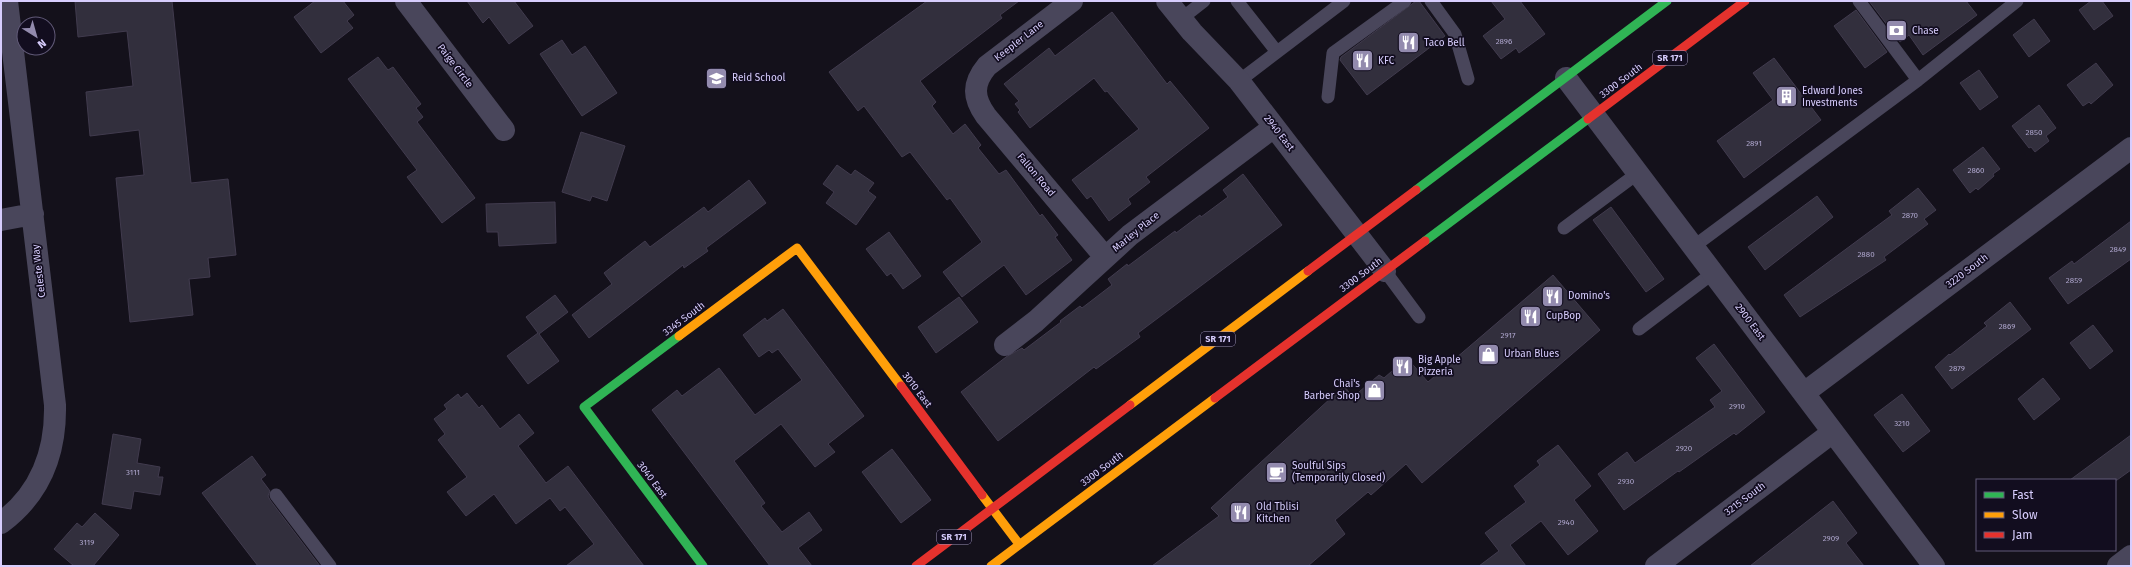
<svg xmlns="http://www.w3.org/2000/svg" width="2132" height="567" viewBox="0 0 2132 567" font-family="'Fira Sans',sans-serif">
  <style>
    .building { fill: #322f3d; stroke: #413b4e }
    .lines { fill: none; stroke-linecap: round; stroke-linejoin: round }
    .lane { stroke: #49465b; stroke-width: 13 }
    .street { stroke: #49465b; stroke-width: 22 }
    .fast { stroke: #30b455; stroke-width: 9 }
    .slow { stroke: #ff9f0a; stroke-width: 9 }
    .jam { stroke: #e5322d; stroke-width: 9 }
    .labels { text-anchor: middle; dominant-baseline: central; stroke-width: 3.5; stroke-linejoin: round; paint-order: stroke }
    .number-label { font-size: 8px; fill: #aea6cd }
    .shield { fill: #120d1f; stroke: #9c93ba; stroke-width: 1 }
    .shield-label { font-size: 9px; font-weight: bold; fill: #d7cdfd }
    .poi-label { font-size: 10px; fill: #d7cdfd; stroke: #120d1f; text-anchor: start }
    .street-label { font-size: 10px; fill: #d7cdfd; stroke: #120d1f }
  </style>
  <rect width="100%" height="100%" fill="#14111b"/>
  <!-- building -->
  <path class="building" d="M 75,1 L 172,1 L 191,183 L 228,179 L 236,255 L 208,258 L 210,277 L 189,279 L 193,315 L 130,322 L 116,178 L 144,175 L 139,130 L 90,136 L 86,92 L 133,86 L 127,31 L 78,37 Z
    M 315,1 L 343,1 L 354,15 L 347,21 L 353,28 L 321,53 L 294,17 Z
    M 467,1 L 514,1 L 533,26 L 509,44 L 489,17 L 483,23 Z
    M 927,1 L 1019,1 L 1000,15 L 1002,18 L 920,81 L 936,102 L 932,106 L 953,134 L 965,124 L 981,145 L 978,148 L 999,174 L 1006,170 L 1040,216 L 1042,214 L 1058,235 L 1055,237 L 1072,260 L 1026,295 L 1004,265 L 962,297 L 943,272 L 982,242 L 950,198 L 947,200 L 910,152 L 902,157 L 864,106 L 858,111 L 829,72 Z
    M 1416,1 L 1419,1 L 1445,36 L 1367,95 L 1340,60 L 1341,57 Z
    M 1491,1 L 1520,1 L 1545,34 L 1519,53 L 1516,48 L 1501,59 L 1483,36 L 1505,19 Z
    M 1869,1 L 1966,1 L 1977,15 L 1923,55 L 1909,35 L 1900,42 Z
    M 2091,1 L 2102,1 L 2113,16 L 2094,30 L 2079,10 Z
    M 1856,10 L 1887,52 L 1865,68 L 1834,26 Z
    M 1112,12 L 1167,84 L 1170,81 L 1209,128 L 1146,177 L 1150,182 L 1128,199 L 1131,204 L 1109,221 L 1091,196 L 1087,199 L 1072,180 L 1139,129 L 1107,91 L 1105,92 L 1094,78 L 1030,128 L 1018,112 L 1020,110 L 1015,104 L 1019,101 L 1004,84 L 1049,48 L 1055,56 Z
    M 2034,19 L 2050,41 L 2029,57 L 2013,35 Z
    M 562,40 L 572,55 L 585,46 L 617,93 L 582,116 L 540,54 Z
    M 378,57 L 388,70 L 393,67 L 421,104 L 416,108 L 423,117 L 417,122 L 475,198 L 442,223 L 407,177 L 417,170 L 348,79 Z
    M 1774,58 L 1821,120 L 1744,178 L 1717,141 L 1773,100 L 1753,73 Z
    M 2096,63 L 2113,85 L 2091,104 L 2089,102 L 2083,106 L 2067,85 Z
    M 1979,70 L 1998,97 L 1980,110 L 1960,83 Z
    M 2039,105 L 2056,128 L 2046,136 L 2049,141 L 2035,152 L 2031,147 L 2029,148 L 2012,126 Z
    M 581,132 L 625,146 L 607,201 L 592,196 L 590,201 L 562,192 Z
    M 1983,147 L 2000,169 L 1993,174 L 1994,176 L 1978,190 L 1976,188 L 1970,193 L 1953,170 Z
    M 837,165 L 851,175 L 855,170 L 874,183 L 868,191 L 876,197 L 856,225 L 826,203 L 834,192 L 823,184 Z
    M 1243,174 L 1282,225 L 1138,333 L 1140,337 L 1096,369 L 1094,367 L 998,441 L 961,392 L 1006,357 L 1022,348 L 1024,350 L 1061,322 L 1060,321 L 1080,306 L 1082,308 L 1112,285 L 1108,279 L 1127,264 L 1128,266 L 1175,231 L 1176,233 L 1200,215 L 1201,217 L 1228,197 L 1223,190 Z
    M 749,180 L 766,203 L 706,248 L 708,251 L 684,268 L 683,265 L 589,338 L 572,315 L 612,284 L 604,273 L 645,241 L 650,247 L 704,207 L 708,212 Z
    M 1918,188 L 1936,210 L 1924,219 L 1928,224 L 1884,257 L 1886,260 L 1800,317 L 1784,295 L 1892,215 L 1889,211 Z
    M 1817,196 L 1833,217 L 1765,270 L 1748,247 Z
    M 555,202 L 556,243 L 499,246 L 498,232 L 487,232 L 486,204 Z
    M 1611,207 L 1664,279 L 1646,292 L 1593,220 Z
    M 2131,221 L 2131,259 L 2068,304 L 2049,278 L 2072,261 L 2074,264 Z
    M 889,232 L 921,276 L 903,289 L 891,273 L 887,276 L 866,249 Z
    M 1553,275 L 1600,330 L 1422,483 L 1406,464 L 1371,495 L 1368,492 L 1335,520 L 1345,534 L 1308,566 L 1152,566 L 1219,516 L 1211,508 L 1344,386 L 1353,397 L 1379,375 L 1384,378 L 1407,358 L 1428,382 Z
    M 555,295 L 568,312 L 539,334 L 559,361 L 528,384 L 507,356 L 538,333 L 526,317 Z
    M 959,297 L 978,322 L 936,353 L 918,327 Z
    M 2010,302 L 2031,329 L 1952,389 L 1935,367 L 1949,354 L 1950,355 L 1987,326 L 1984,323 Z
    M 783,309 L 864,416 L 828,444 L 835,452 L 815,467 L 781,424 L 734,461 L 765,503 L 761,506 L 782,532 L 809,512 L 822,530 L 798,548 L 812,566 L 770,566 L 652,410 L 677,390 L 682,396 L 719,368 L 755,415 L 802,380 L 778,349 L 772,353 L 769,350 L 759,357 L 743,335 L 765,318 L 767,321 Z
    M 2093,325 L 2113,351 L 2090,369 L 2070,343 Z
    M 1714,344 L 1765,412 L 1736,435 L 1734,433 L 1679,472 L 1678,471 L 1624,510 L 1598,474 L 1627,452 L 1635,463 L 1715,407 L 1710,400 L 1722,391 L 1696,358 Z
    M 2043,378 L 2060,399 L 2034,420 L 2018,399 Z
    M 467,393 L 479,408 L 482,405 L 500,429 L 519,414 L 534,433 L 518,446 L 546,483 L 568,466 L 644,566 L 566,566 L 594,544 L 565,507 L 560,511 L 550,498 L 516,524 L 494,494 L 466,516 L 447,492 L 467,477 L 438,440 L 445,434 L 434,419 L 447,409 L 444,405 L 458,394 L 461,398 Z
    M 1902,394 L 1930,431 L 1903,452 L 1874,415 Z
    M 113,434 L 141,439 L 137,463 L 160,467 L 158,477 L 163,477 L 160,495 L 134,491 L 131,509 L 102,504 Z
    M 2131,435 L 2131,470 L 2117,480 L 2070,480 Z
    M 1558,445 L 1591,486 L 1574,500 L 1598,531 L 1568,555 L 1541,521 L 1510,545 L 1526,566 L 1479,566 L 1499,551 L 1485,533 L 1526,502 L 1514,486 L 1540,465 L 1537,461 Z
    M 892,449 L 931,500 L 901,523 L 862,472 Z
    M 252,456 L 266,475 L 261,479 L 270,491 L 268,496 L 270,500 L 320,566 L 258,566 L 202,493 Z
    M 1833,501 L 1857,533 L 1846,543 L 1864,566 L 1750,566 Z
    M 95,513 L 119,535 L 93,566 L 74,566 L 54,549 L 77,523 L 82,527 Z"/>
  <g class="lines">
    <!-- lane -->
    <path class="lane" d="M 1237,1 L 1277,52
      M 1431,1 L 1455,34 L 1468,79
      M 1859,1 L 1918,80
      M 1181,19 L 1204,1
      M 1239,81 L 1344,1
      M 1328,97 L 1333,53 L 1405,1
      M 1564,228 L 1638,173
      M 1693,247 L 1918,80 L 2017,1
      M 1385,271 L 1419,317
      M 1639,329 L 1713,273
      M 276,495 L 330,566"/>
    <!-- street -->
    <path class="street" d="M 406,1 L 504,130
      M 1072,1 L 987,66 C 972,84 973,98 986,116 L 1105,257
      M 1167,1 L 1192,32 L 1239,81 L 1385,271
      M 1566,78 L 1934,566
      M 1,220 L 33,214
      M 1005,345 L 1036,321 L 1130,235 L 1274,127
      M 1804,393 L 2131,148
      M 1,523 C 40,494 56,453 55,405 L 7,1
      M 1656,566 L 1833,432
      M 2118,566 L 2131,556"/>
    <!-- fast -->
    <path class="fast" d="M 1416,190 L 1667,1
      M 1425,241 L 1588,119
      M 679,336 L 584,407 L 703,566"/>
    <!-- slow -->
    <path class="slow" d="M 679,336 L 797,248 L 901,386
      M 1130,405 L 1308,271
      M 982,495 L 1019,544
      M 991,566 L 1215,398"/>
    <!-- jam -->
    <path class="jam" d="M 1588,119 L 1745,1
      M 1308,271 L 1416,190
      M 901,386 L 982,495
      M 1215,398 L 1425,241
      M 916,566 L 1130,405"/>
  </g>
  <!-- icons -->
  <defs>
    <symbol id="bank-square" viewBox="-11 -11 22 22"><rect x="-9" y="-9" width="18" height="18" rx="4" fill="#938bae" stroke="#120d1f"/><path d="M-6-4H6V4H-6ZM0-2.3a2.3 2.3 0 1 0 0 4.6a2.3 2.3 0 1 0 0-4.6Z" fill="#fff"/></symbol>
    <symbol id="restaurant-square" viewBox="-11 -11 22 22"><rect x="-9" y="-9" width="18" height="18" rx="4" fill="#938bae" stroke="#120d1f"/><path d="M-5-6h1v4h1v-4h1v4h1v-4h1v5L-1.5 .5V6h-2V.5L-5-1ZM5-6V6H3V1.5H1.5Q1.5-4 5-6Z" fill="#fff"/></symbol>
    <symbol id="school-square" viewBox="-11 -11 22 22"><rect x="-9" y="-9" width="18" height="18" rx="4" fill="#938bae" stroke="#120d1f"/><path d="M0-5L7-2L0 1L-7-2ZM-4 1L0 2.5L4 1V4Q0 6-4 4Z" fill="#fff"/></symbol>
    <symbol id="building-square" viewBox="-11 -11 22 22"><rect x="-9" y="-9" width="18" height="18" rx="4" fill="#938bae" stroke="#120d1f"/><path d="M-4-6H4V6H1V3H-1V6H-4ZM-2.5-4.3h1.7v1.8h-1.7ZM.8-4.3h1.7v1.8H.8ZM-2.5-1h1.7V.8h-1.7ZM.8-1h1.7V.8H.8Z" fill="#fff"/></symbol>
    <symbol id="shop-square" viewBox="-11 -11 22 22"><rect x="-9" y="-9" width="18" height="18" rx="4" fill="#938bae" stroke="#120d1f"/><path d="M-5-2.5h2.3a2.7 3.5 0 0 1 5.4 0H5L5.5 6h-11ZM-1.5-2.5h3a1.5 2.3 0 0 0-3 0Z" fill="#fff"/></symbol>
    <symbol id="cafe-square" viewBox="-11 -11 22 22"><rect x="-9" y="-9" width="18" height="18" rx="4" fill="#938bae" stroke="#120d1f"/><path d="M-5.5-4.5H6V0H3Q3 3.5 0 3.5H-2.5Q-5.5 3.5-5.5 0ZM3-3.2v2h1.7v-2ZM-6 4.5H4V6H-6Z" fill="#fff"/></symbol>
  </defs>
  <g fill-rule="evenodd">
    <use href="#bank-square" x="1884" y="18" width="25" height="25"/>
    <use href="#restaurant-square" x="1396" y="30" width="25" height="25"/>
    <use href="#restaurant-square" x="1350" y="48" width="25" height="25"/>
    <use href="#school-square" x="704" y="66" width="25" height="25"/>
    <use href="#building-square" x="1774" y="84" width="25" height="25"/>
    <use href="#restaurant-square" x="1540" y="284" width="25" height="25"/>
    <use href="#restaurant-square" x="1518" y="304" width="25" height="25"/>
    <use href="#shop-square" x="1476" y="342" width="25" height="25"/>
    <use href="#restaurant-square" x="1390" y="354" width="25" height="25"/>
    <use href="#shop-square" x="1362" y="378" width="25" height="25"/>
    <use href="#cafe-square" x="1264" y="460" width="25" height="25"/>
    <use href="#restaurant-square" x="1228" y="500" width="25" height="25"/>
  </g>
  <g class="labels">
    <!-- number labels -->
    <g class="number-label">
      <text x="1504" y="41">2896</text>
      <text x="2034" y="132">2850</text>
      <text x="1754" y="143">2891</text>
      <text x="1976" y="170">2860</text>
      <text x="1910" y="215">2870</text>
      <text x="2118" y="249">2849</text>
      <text x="1866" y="254">2880</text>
      <text x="2074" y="280">2859</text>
      <text x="2007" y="326">2869</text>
      <text x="1508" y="335">2917</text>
      <text x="1957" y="368">2879</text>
      <text x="1737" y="406">2910</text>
      <text x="1902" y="423">3210</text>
      <text x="1684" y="448">2920</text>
      <text x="133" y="472">3111</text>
      <text x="1626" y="481">2930</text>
      <text x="1566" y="522">2940</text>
      <text x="1831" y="538">2909</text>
      <text x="87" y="542">3119</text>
    </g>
    <!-- shield labels -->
    <g class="shield">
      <rect x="1653" y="51" width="34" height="14" rx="3"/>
      <rect x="1201" y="332" width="34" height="14" rx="3"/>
      <rect x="937" y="530" width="34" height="14" rx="3"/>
    </g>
    <g class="shield-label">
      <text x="1670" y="58">SR 171</text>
      <text x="1218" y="339">SR 171</text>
      <text x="954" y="537">SR 171</text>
    </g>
    <!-- poi labels -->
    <g class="poi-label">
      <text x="1912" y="31">Chase</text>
      <text x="1424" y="43">Taco Bell</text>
      <text x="1378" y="61">KFC</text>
      <text x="732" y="78">Reid School</text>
      <text x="1802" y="91">Edward Jones<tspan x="1802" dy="12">Investments</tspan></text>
      <text x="1568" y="296">Domino's</text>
      <text x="1546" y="316">CupBop</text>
      <text x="1504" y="354">Urban Blues</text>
      <text x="1418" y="360">Big Apple<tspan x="1418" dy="12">Pizzeria</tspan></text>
      <text x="1360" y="384" text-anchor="end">Chai's<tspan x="1360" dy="12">Barber Shop</tspan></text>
      <text x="1292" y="466">Soulful Sips<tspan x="1292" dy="12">(Temporarily Closed)</tspan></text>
      <text x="1256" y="507">Old Tblisi<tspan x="1256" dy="12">Kitchen</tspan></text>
    </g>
    <!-- street labels -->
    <g class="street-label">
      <text transform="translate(1019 41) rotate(-38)">Keepler Lane</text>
      <text transform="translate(455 66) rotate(53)">Paige Circle</text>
      <text transform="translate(1621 81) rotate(-37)">3300 South</text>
      <text transform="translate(1279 133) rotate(52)">2940 East</text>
      <text transform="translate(1036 175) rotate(50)">Fallon Road</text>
      <text transform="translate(1136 232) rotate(-39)">Marley Place</text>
      <text transform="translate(39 271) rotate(-97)">Celeste Way</text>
      <text transform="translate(1967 271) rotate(-37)">3220 South</text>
      <text transform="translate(1361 275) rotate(-37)">3300 South</text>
      <text transform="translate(684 319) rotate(-37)">3345 South</text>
      <text transform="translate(1750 322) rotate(53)">2900 East</text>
      <text transform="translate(917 390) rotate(53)">3010 East</text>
      <text transform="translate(1102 469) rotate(-37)">3300 South</text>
      <text transform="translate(652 480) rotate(53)">3040 East</text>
      <text transform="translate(1745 499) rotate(-37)">3215 South</text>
    </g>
  </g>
  <!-- border -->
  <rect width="2132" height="567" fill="none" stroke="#d7cdfd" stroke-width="4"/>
  <!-- legend -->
  <rect x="1976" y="479" width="140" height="72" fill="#120d1f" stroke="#615a78"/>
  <rect x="1984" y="492" width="20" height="6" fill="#30b455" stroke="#615a78"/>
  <text x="2012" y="499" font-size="12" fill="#d7cdfd">Fast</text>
  <rect x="1984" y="512" width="20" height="6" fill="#ff9f0a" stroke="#615a78"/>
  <text x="2012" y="519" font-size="12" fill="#d7cdfd">Slow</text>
  <rect x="1984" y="532" width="20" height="6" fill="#e5322d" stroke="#615a78"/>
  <text x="2012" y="539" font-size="12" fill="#d7cdfd">Jam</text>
  <!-- north arrow -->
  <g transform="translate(36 36) rotate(143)"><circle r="19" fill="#120d1f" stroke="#615a78"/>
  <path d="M0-3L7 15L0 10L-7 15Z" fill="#938bae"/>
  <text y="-6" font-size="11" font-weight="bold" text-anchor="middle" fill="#d7cdfd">N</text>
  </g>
</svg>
